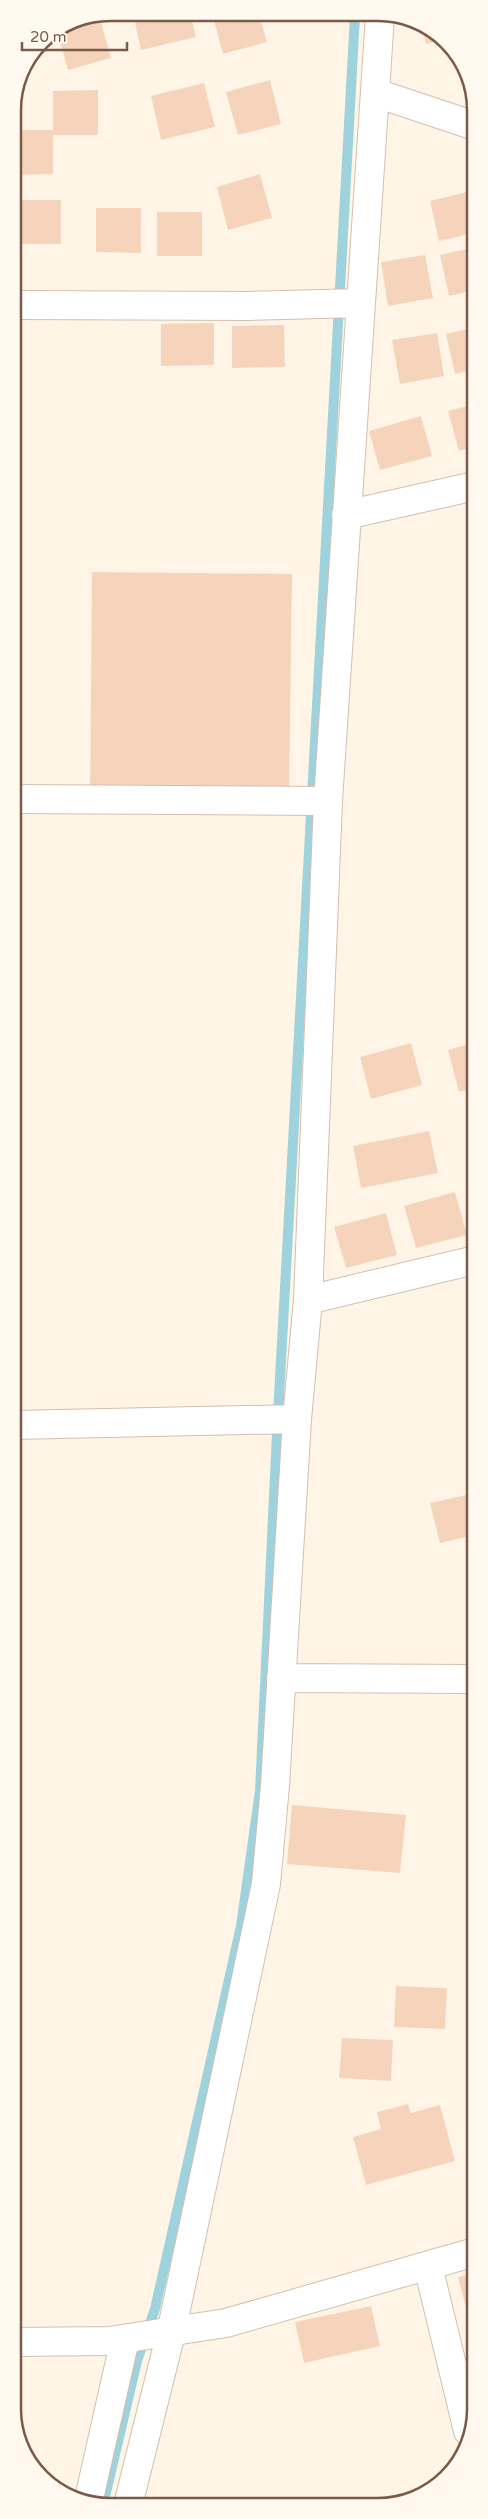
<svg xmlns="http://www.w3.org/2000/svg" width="488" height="2519" viewBox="0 0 488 2519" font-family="'Varela Round',sans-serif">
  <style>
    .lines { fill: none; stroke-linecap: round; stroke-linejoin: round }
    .stream { stroke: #9ed2dd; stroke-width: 10 }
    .building { fill: #f6d4bc }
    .minor-casing { stroke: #d4bfae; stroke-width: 30 }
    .tertiary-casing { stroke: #d4bfae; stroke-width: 30 }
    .minor { stroke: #fff; stroke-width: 28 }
    .tertiary { stroke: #fff; stroke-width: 28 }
    .rim { fill: none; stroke: #7b5b48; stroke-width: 2.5 }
  </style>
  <rect width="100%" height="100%" fill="#fef5e6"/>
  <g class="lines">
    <!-- stream -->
    <path class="stream" d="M 103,2505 L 137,2361 L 155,2309 L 241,1926 L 260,1791 L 277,1433 L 355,15"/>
  </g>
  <!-- building -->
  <path class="building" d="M 133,13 L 190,13 L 196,37 L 141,50 Z
    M 212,14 L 259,14 L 267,42 L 223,54 Z
    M 99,15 L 111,58 L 68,70 L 57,31 L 67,24 Z
    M 422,28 L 442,40 L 426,44 Z
    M 270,80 L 281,124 L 238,135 L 226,92 Z
    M 204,83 L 215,127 L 161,140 L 151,96 Z
    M 98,90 L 98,135 L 53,135 L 53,174 L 13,175 L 13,130 L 53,130 L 53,91 Z
    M 260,174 L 272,218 L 228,230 L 217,187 Z
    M 475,190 L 475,233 L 439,241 L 430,201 Z
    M 16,200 L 61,200 L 61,244 L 16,244 Z
    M 96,208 L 141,208 L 141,253 L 96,252 Z
    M 157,212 L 202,212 L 202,256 L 157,256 Z
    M 475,247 L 475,290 L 449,296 L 440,255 Z
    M 425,255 L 433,298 L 388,306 L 381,262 Z
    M 214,323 L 214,365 L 161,366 L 161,324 Z
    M 284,325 L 285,367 L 232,368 L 232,326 Z
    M 475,327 L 475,369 L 455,374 L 446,334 Z
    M 437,333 L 444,376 L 400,384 L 392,340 Z
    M 475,404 L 475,447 L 459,451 L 448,411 Z
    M 421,416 L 432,456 L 380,470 L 369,431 Z
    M 92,572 L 292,574 L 289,799 L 90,798 Z
    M 475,1042 L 475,1088 L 459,1092 L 448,1050 Z
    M 411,1043 L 422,1085 L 371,1099 L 360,1057 Z
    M 429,1131 L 438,1173 L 361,1188 L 353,1146 Z
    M 455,1192 L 467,1235 L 416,1248 L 404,1206 Z
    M 386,1213 L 397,1255 L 346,1268 L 334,1227 Z
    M 475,1493 L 475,1535 L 440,1543 L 430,1503 Z
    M 292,1805 L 406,1815 L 400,1873 L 287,1864 Z
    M 396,1986 L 447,1988 L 445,2029 L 394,2027 Z
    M 342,2038 L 393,2040 L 391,2081 L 339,2078 Z
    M 408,2104 L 411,2113 L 440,2105 L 455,2161 L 366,2185 L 353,2137 L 381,2129 L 377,2112 Z
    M 475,2273 L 475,2326 L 471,2327 L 458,2277 Z
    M 371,2306 L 380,2346 L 304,2363 L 295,2322 Z"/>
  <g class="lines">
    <defs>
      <path id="minor" d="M 376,93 L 475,126
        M 13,305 L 249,306 L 360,303
        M 346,515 L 475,486
        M 13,799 L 328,801
        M 308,1300 L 475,1260
        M 13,1425 L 297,1419
        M 281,1678 L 475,1679
        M 428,2266 L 468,2431
        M 88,2503 L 125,2339
        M 128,2505 L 171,2333 L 266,1884 L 275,1786 L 297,1419 L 308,1300 L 328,801 L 380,16"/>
      <path id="tertiary" d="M 13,2342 L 109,2341 L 226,2323 L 475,2252"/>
    </defs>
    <!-- minor casing -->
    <use href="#minor" class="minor-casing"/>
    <!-- tertiary casing -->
    <use href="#tertiary" class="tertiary-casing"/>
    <!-- minor -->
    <use href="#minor" class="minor"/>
    <!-- tertiary -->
    <use href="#tertiary" class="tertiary"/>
  </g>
  <!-- crop -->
  <path d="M0 0H488V2519H0ZM110 21H378A89 89 0 0 1 467 110V2409A89 89 0 0 1 378 2498H110A89 89 0 0 1 21 2409V110A89 89 0 0 1 110 21Z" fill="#fff9ef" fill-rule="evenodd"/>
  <path class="rim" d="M110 21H378A89 89 0 0 1 467 110V2409A89 89 0 0 1 378 2498H110A89 89 0 0 1 21 2409V110A89 89 0 0 1 110 21Z"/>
  <!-- scale -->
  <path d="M22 42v8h105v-8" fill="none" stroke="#7b5b48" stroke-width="2.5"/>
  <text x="30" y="42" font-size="15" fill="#7b5b48" stroke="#fff9ef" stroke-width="4" paint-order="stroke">20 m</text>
</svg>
